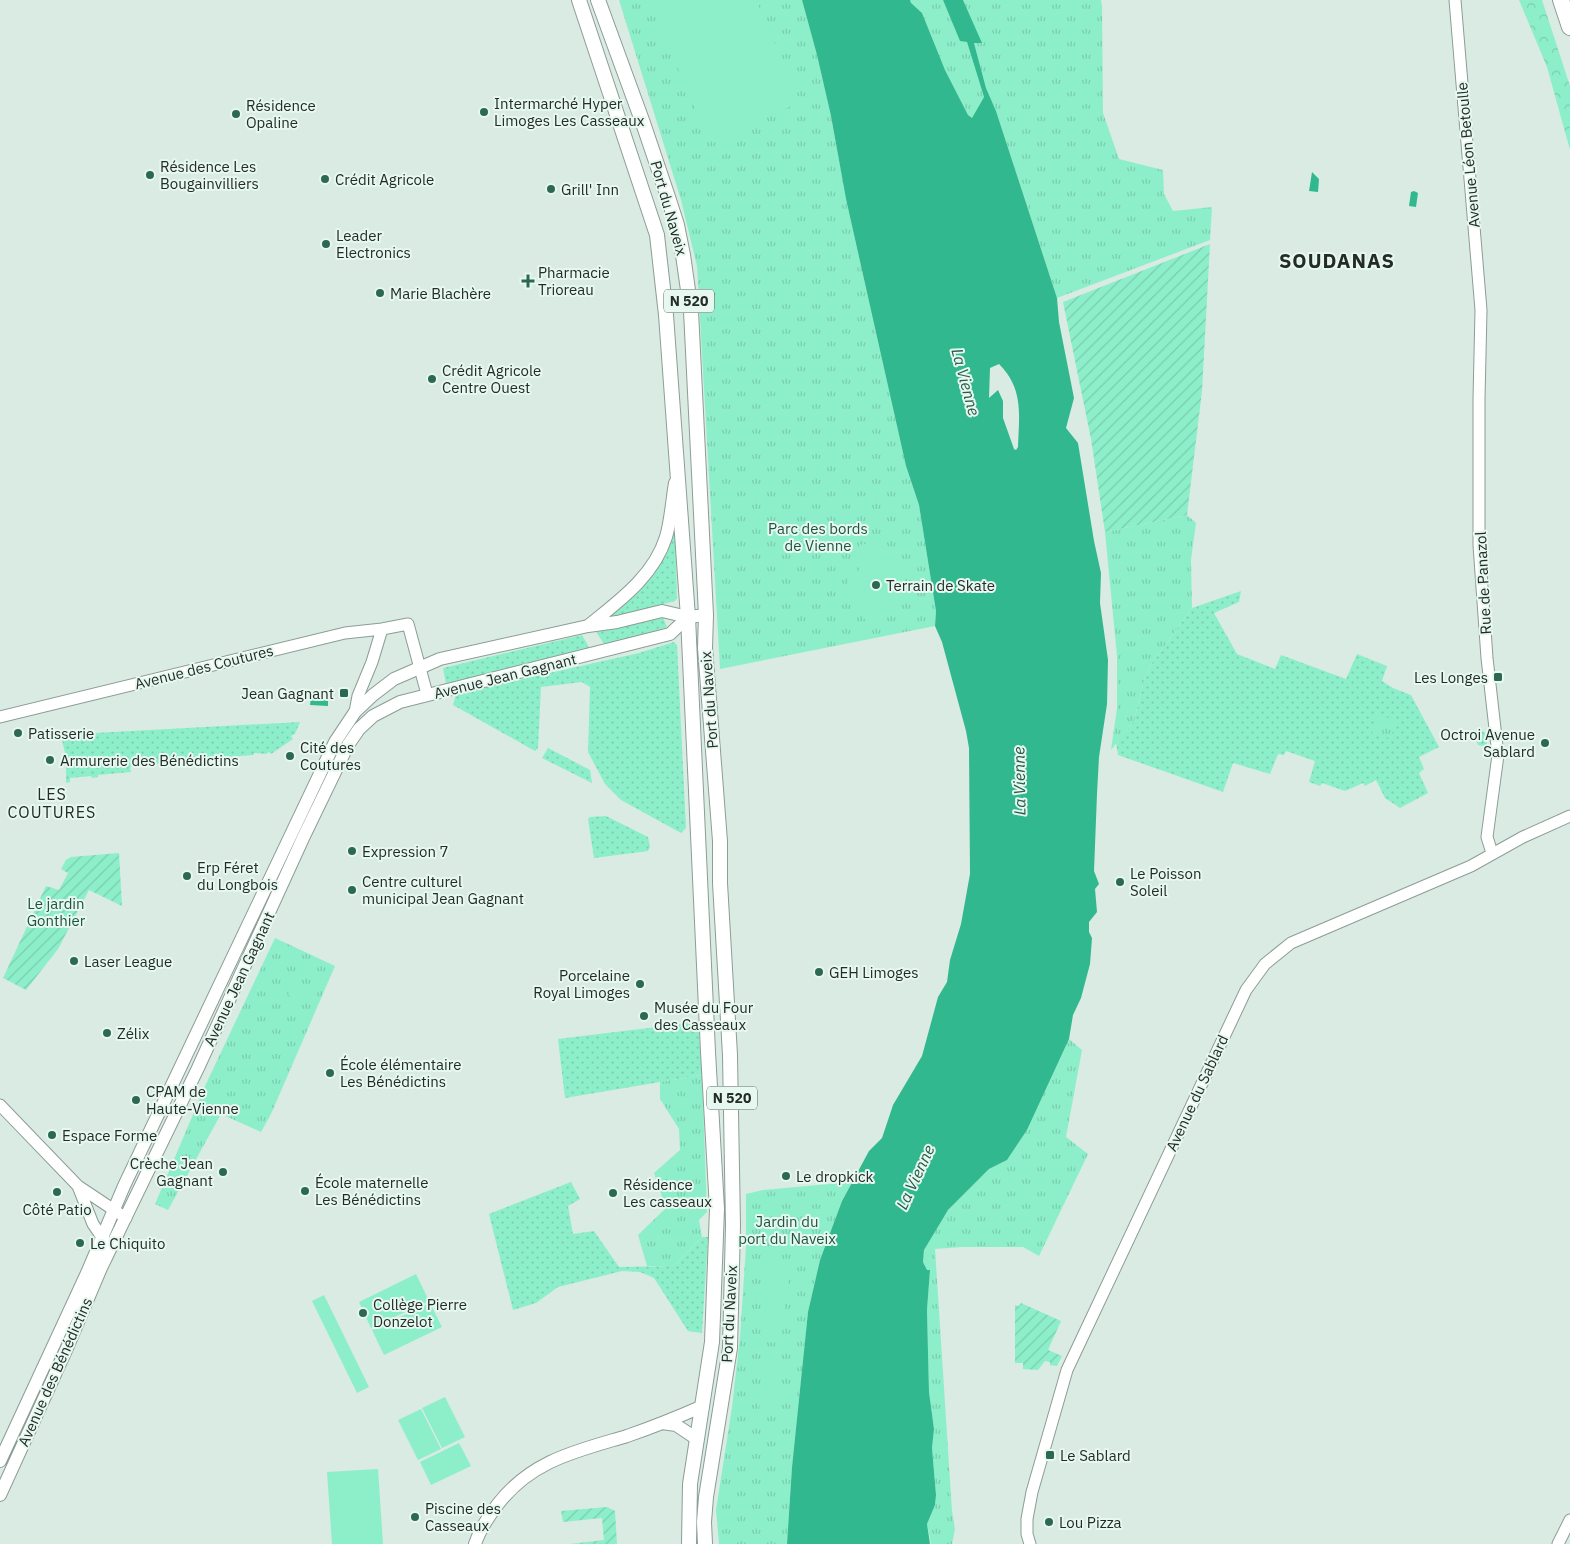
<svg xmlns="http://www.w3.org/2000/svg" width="1570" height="1544" viewBox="0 0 1570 1544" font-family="'IBM Plex Sans',sans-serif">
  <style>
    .grass { fill: url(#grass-dots) }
    .forest { fill: url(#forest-crowns) }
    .park { fill: url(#park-tufts) }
    .garden { fill: url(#garden-furrows) }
    .pitch { fill: #8defc9 }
    .water { fill: #32b88e; fill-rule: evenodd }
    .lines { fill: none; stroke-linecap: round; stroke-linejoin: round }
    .tertiary-casing { stroke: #8c9d95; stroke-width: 13 }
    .secondary-casing { stroke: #8c9d95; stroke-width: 14 }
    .primary-casing { stroke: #8c9d95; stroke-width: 16 }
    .motorway-casing { stroke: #8c9d95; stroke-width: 18 }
    .tertiary { stroke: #fff; stroke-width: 11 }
    .secondary { stroke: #fff; stroke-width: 12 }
    .primary { stroke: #fff; stroke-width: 14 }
    .motorway { stroke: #fff; stroke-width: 16 }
    .poi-dot { fill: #2d6853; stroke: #e6f8f0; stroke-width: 2 }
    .labels { text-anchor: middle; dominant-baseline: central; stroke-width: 4; stroke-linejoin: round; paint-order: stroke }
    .shield { fill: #e6f8f0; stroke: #5e6864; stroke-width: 1 }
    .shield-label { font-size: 14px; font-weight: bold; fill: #242b28 }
    .poi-label { font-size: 15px; fill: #242b28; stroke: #e6f8f0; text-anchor: start }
    .street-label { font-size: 15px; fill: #242b28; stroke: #e6f8f0 }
    .park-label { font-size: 15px; fill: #1f5340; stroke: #e6f8f0 }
    .water-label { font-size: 16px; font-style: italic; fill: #285b49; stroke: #e6f8f0 }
    .neighbourhood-label { font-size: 16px; letter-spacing: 1px; fill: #242b28; stroke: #e6f8f0 }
    .district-label { font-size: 20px; font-weight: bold; letter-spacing: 1px; fill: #242b28; stroke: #e6f8f0 }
  </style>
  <defs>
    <pattern id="grass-dots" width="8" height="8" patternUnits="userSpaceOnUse" patternTransform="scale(1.25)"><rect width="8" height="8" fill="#8defc9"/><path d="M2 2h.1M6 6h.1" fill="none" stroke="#7acdad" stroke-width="1.8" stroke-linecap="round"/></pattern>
    <pattern id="forest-crowns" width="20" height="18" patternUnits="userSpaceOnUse" patternTransform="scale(1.25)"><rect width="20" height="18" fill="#8defc9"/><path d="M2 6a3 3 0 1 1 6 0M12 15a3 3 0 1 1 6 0" fill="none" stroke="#7acdad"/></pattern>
    <pattern id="park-tufts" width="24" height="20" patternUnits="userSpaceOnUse" patternTransform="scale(1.25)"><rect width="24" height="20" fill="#8defc9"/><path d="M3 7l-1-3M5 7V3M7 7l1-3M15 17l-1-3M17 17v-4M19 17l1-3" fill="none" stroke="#7acdad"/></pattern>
    <pattern id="garden-furrows" width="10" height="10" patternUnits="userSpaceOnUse" patternTransform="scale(1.25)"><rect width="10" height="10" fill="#8defc9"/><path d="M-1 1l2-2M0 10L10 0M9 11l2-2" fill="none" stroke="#7acdad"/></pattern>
  </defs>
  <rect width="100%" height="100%" fill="#d9ebe3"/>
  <!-- grass -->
  <path class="grass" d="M 673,531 L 675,531 L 677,598 L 675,601 L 604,619 C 622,606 644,592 655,571 C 662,558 667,545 673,531 Z
    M 1241,591 L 1239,602 L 1214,613 L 1237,654 L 1275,669 L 1281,655 L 1346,679 L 1357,654 L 1387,666 L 1382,681 L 1393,688 L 1411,695 L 1439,747 L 1419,757 L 1424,769 L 1419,773 L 1428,793 L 1400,808 L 1385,798 L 1376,780 L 1365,786 L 1363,783 L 1345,791 L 1322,783 L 1320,786 L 1309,782 L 1315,761 L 1286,751 L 1284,755 L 1278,754 L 1270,774 L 1233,763 L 1223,792 L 1118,755 L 1116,743 L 1134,721 L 1144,680 L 1152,663 L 1192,608 Z
    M 663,617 L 667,627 L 643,636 L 605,645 L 596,632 Z
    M 582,635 L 590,649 L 446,684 L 443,668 Z
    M 674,642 L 677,645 L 686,828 L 681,833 L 621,800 L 605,784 L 588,752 L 590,687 L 582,682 L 541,687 L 538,748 L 535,751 L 453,705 L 456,694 L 639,653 Z
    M 300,722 L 295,734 L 291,736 L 293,739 L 271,754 L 269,752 L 266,754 L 254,753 L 254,755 L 228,757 L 227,756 L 223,756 L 223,758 L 201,760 L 200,758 L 195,759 L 195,761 L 174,763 L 174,761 L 169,761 L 169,763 L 143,765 L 143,764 L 138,764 L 138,766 L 130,767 L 131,772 L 98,775 L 98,777 L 92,778 L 91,776 L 70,778 L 70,782 L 66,783 L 66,761 L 64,760 L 63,754 L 65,753 L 61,736 L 92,729 L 94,733 Z
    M 1478,730 L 1486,733 L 1487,744 L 1483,746 L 1478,745 L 1473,733 Z
    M 548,748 L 590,770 L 592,783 L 542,758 Z
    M 606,816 L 648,837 L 650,846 L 648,851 L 594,858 L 588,819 L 590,817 Z
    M 698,1022 L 702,1075 L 565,1098 L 558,1039 Z
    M 571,1182 L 580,1199 L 568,1206 L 573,1234 L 594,1231 L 619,1267 L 674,1266 L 702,1237 L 708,1237 L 702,1333 L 688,1331 L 654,1278 L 640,1272 L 622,1271 L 558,1287 L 536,1303 L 513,1310 L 489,1214 Z"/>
  <!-- forest -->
  <path class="forest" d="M 1519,0 L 1542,0 L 1570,86 L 1570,150 L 1547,67 Z"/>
  <!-- park -->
  <path class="park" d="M 619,0 L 802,0 L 817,55 L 831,116 L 846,199 L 906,466 L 919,505 L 936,611 L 935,626 L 720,669 L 697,266 L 681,200 Z
    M 910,0 L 943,0 L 960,40 L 967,42 L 984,97 L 972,118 L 968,115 L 945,70 L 922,13 L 910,3 Z
    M 963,0 L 1101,0 L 1102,6 L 1103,113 L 1119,159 L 1163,170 L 1164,194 L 1173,211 L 1212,207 L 1210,240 L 1057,298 L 996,111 L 986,88 L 974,43 L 981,43 Z
    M 1187,515 L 1196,523 L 1191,560 L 1192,608 L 1152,663 L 1144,680 L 1134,721 L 1111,750 L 1117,708 L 1117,656 L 1105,532 Z
    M 1377,715 L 1396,720 L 1391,738 L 1372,735 Z
    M 275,938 L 335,966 L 271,1114 L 261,1132 L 221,1114 L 168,1210 L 155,1204 L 206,1084 Z
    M 1069,1039 L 1082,1050 L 1066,1137 L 1088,1154 L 1039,1256 L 1023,1247 L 962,1247 L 935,1249 L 952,1511 L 955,1529 L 952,1544 L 931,1544 L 927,1524 L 935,1505 L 936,1495 L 932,1448 L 934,1429 L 929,1392 L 928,1352 L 927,1310 L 930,1270 L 927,1270 L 923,1262 L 924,1250 L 930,1238 L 948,1210 L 989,1169 L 1007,1160 L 1027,1130 Z
    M 702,1075 L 707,1212 L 699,1220 L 702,1237 L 674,1266 L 647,1266 L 638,1235 L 666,1208 L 654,1173 L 680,1150 L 679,1129 L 660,1099 L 660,1082 Z
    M 852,1182 L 842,1201 L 820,1260 L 808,1312 L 792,1467 L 787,1544 L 719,1544 L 716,1510 L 732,1407 L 740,1337 L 746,1247 L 746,1194 L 763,1190 Z"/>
  <!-- garden -->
  <path class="garden" d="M 1210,244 L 1202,391 L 1187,515 L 1105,532 L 1091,439 L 1063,302 Z
    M 119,853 L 122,906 L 89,890 L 58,949 L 26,990 L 3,978 L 46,886 L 59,890 L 68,873 L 61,869 L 66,860 L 71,857 Z
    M 1021,1303 L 1061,1321 L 1048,1350 L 1062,1356 L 1057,1366 L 1050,1365 L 1050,1362 L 1045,1361 L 1038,1370 L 1023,1369 L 1023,1363 L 1015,1363 L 1015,1305 L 1019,1306 Z
    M 607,1507 L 615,1511 L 617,1544 L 570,1544 L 604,1540 L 602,1518 L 563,1522 L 561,1511 Z"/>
  <!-- pitch -->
  <path class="pitch" d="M 648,0 L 756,0 L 800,102 L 710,142 Z
    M 872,543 L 889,549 L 899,561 L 905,575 L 903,593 L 889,615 L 874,625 L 870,626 L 852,602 L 847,577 L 857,576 L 862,559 L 859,545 Z
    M 295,982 L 305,987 L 299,1000 L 288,995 Z
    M 768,1248 L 789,1280 L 779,1343 L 760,1341 Z
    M 416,1274 L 429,1301 L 371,1328 L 359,1302 Z
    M 324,1295 L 369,1387 L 357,1393 L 312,1301 Z
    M 430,1303 L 442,1327 L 384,1355 L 372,1330 Z
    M 782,1359 L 777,1417 L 759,1410 L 764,1360 Z
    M 445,1397 L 465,1437 L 442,1448 L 422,1408 Z
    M 421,1409 L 441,1449 L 418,1460 L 398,1420 Z
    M 459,1443 L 471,1466 L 431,1485 L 420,1462 Z
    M 378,1469 L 383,1544 L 332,1544 L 327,1472 Z"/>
  <!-- water -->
  <path class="water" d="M 802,0 L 910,0 L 911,3 L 922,13 L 945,70 L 968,115 L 972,118 L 984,97 L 967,42 L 960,41 L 943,0 L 963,0 L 982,43 L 974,43 L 986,88 L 996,111 L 1057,298 L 1059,322 L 1074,398 L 1066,428 L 1078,443 L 1094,541 L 1101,573 L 1100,603 L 1108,660 L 1107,704 L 1099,757 L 1097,794 L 1094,871 L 1099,884 L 1095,889 L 1097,912 L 1089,922 L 1089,932 L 1092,938 L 1090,964 L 1081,998 L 1073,1015 L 1069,1039 L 1027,1130 L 1007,1160 L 989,1169 L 948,1210 L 924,1250 L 923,1262 L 927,1270 L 930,1270 L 927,1310 L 928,1352 L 929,1392 L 934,1429 L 932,1448 L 936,1495 L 935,1505 L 927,1524 L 930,1544 L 787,1544 L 792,1467 L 808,1312 L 820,1260 L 842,1201 L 869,1151 L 882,1138 L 893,1105 L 922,1056 L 938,997 L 947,982 L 950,960 L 961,924 L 970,874 L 969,748 L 966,731 L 942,642 L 935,626 L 936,611 L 919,505 L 906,466 L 846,199 L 831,116 L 817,55 ZM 999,364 C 1024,389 1019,415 1018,447 L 1016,450 L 1014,449 L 1003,418 L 1003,401 L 998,390 L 989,398 L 990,368 Z
    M 1312,172 L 1319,179 L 1318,192 L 1309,191 Z
    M 1414,191 L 1418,193 L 1416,207 L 1409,206 L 1411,192 Z
    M 311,695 L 328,695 L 328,706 L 310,705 Z"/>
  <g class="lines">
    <defs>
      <path id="tertiary" d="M 1455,0 L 1481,310 L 1479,399 L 1479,545 L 1487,658 L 1498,755 L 1487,837 L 1492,853
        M 355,712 L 358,696 L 372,662 L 382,629
        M 0,717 L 345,633 L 382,629 L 408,624 L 427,694
        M 0,1105 L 78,1186 L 126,1218
        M 78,1186 L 93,1224 L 106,1243
        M 1030,1544 L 1027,1534 L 1027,1519 L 1032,1492 L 1067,1370 L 1246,990 L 1265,964 L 1291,943 L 1471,866 L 1523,837 L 1570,816
        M 1558,1544 L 1570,1520"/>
      <path id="secondary" d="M 588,626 C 619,601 654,576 666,537 C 671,520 672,500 675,483
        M 662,1423 L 676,1425 L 697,1439
        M 0,1461 L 87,1273 L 124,1186 L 335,742 L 355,712 L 373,695 L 394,679 L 440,659 L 588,626 L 617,622 L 662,611 L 688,617 L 706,615
        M 0,1495 L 67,1348 L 101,1268 L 198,1068 L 304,836 L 348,745 L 359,729 L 373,716 L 400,702 L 670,634 L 688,617
        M 475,1544 C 480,1529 488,1517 498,1504 C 532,1460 577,1451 627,1436 C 653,1427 678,1417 703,1406"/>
      <path id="primary" d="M 579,0 L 657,235 L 666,315 L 688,617 L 708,1052 L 717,1209 L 712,1342 L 690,1484 L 689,1544
        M 598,0 L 643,123 L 668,197 L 677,225 L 683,255 L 691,311 L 706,615 L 705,648 L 720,841 L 720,883 L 730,1055 L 733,1226 L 730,1348 L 706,1497 L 704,1522 L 705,1544"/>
      <path id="motorway" d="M 1561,0 L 1570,27"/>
    </defs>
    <!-- tertiary casing -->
    <use href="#tertiary" class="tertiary-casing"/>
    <!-- secondary casing -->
    <use href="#secondary" class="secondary-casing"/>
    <!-- primary casing -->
    <use href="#primary" class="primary-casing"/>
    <!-- motorway casing -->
    <use href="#motorway" class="motorway-casing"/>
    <!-- tertiary -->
    <use href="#tertiary" class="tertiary"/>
    <!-- secondary -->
    <use href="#secondary" class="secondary"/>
    <!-- primary -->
    <use href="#primary" class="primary"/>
    <!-- motorway -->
    <use href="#motorway" class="motorway"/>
  </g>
  <!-- markers -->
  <g class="poi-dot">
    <circle cx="484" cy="112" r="5"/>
    <circle cx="236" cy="114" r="5"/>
    <circle cx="150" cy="175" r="5"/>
    <circle cx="325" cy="179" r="5"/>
    <circle cx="551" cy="189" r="5"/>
    <circle cx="326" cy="244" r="5"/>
    <path d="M525.5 273.5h5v5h5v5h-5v5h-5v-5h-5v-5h5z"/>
    <circle cx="380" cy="293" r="5"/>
    <circle cx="432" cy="379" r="5"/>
    <circle cx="876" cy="585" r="5"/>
    <rect x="1493" y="672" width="10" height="10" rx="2.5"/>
    <rect x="339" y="688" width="10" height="10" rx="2.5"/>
    <circle cx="18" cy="733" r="5"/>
    <circle cx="1545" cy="743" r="5"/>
    <circle cx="290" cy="756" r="5"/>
    <circle cx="50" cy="760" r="5"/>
    <circle cx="352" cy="851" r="5"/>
    <circle cx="187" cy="876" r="5"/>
    <circle cx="1120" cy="882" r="5"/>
    <circle cx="352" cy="890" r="5"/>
    <circle cx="74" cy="961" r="5"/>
    <circle cx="819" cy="972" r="5"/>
    <circle cx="640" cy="984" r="5"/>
    <circle cx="644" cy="1016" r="5"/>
    <circle cx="107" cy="1033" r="5"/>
    <circle cx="330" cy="1073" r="5"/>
    <circle cx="136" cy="1100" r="5"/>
    <circle cx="52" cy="1135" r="5"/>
    <circle cx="223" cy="1172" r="5"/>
    <circle cx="786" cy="1176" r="5"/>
    <circle cx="305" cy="1191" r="5"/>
    <circle cx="57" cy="1192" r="5"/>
    <circle cx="613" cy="1193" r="5"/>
    <circle cx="80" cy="1243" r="5"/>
    <circle cx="363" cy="1313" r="5"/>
    <rect x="1045" y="1450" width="10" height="10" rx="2.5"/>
    <circle cx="415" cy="1517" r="5"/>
    <circle cx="1049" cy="1522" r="5"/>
  </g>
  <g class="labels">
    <!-- shield labels -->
    <g class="shield">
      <rect x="664" y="289.5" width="50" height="23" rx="4"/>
      <rect x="707" y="1086.5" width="50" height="23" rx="4"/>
    </g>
    <g class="shield-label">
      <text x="689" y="301">N 520</text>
      <text x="732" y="1098">N 520</text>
    </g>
    <!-- poi labels -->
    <g class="poi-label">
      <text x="494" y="103">Intermarché Hyper<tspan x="494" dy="17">Limoges Les Casseaux</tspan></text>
      <text x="246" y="105">Résidence<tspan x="246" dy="17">Opaline</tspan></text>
      <text x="160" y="166">Résidence Les<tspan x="160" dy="17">Bougainvilliers</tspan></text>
      <text x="335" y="179">Crédit Agricole</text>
      <text x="561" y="189">Grill' Inn</text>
      <text x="336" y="235">Leader<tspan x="336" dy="17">Electronics</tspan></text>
      <text x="538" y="272">Pharmacie<tspan x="538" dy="17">Trioreau</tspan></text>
      <text x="390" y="293">Marie Blachère</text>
      <text x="442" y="370">Crédit Agricole<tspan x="442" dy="17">Centre Ouest</tspan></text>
      <text x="886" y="585">Terrain de Skate</text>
      <text x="1488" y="677" text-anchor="end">Les Longes</text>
      <text x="334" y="693" text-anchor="end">Jean Gagnant</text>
      <text x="28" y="733">Patisserie</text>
      <text x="1535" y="734" text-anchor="end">Octroi Avenue<tspan x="1535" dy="17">Sablard</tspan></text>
      <text x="300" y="747">Cité des<tspan x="300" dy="17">Coutures</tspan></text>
      <text x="60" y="760">Armurerie des Bénédictins</text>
      <text x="362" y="851">Expression 7</text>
      <text x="197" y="867">Erp Féret<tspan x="197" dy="17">du Longbois</tspan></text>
      <text x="1130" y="873">Le Poisson<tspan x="1130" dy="17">Soleil</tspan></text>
      <text x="362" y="881">Centre culturel<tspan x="362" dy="17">municipal Jean Gagnant</tspan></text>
      <text x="84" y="961">Laser League</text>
      <text x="829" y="972">GEH Limoges</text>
      <text x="630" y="975" text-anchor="end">Porcelaine<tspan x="630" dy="17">Royal Limoges</tspan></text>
      <text x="654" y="1007">Musée du Four<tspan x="654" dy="17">des Casseaux</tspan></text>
      <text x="117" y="1033">Zélix</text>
      <text x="340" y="1064">École élémentaire<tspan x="340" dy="17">Les Bénédictins</tspan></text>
      <text x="146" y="1091">CPAM de<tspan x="146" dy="17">Haute-Vienne</tspan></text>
      <text x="62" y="1135">Espace Forme</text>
      <text x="213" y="1163" text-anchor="end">Crèche Jean<tspan x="213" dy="17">Gagnant</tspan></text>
      <text x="796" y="1176">Le dropkick</text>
      <text x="315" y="1182">École maternelle<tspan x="315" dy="17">Les Bénédictins</tspan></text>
      <text x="623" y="1184">Résidence<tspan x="623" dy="17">Les casseaux</tspan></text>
      <text x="57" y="1209" text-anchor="middle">Côté Patio</text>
      <text x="90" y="1243">Le Chiquito</text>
      <text x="373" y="1304">Collège Pierre<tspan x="373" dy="17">Donzelot</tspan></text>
      <text x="1060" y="1455">Le Sablard</text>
      <text x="425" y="1508">Piscine des<tspan x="425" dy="17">Casseaux</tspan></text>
      <text x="1059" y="1522">Lou Pizza</text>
    </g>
    <!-- street labels -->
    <g class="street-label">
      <text transform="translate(1468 155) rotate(-95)">Avenue Léon Betoulle</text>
      <text transform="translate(669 208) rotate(74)">Port du Naveix</text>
      <text transform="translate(1483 583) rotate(-93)">Rue de Panazol</text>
      <text transform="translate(204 667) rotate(-14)">Avenue des Coutures</text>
      <text transform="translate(505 676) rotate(-14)">Avenue Jean Gagnant</text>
      <text transform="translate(709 700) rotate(-94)">Port du Naveix</text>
      <text transform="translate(239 979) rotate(-65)">Avenue Jean Gagnant</text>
      <text transform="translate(1197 1093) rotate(-65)">Avenue du Sablard</text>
      <text transform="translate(729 1314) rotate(-87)">Port du Naveix</text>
      <text transform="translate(55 1372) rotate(-66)">Avenue des Bénédictins</text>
    </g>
    <!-- park labels -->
    <g class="park-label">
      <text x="818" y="528">Parc des bords<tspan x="818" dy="17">de Vienne</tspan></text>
      <text x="56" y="903">Le jardin<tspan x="56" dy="17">Gonthier</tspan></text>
      <text x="787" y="1221">Jardin du<tspan x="787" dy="17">port du Naveix</tspan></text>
    </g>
    <!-- water labels -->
    <g class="water-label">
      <text transform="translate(966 382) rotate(75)">La Vienne</text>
      <text transform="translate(1019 781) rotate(-91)">La Vienne</text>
      <text transform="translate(915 1177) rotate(-65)">La Vienne</text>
    </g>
    <!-- neighbourhood labels -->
    <g class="neighbourhood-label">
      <text x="52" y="794">LES<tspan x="52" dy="18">COUTURES</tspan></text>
    </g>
    <!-- district labels -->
    <g class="district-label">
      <text x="1337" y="260">SOUDANAS</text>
    </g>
  </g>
</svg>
